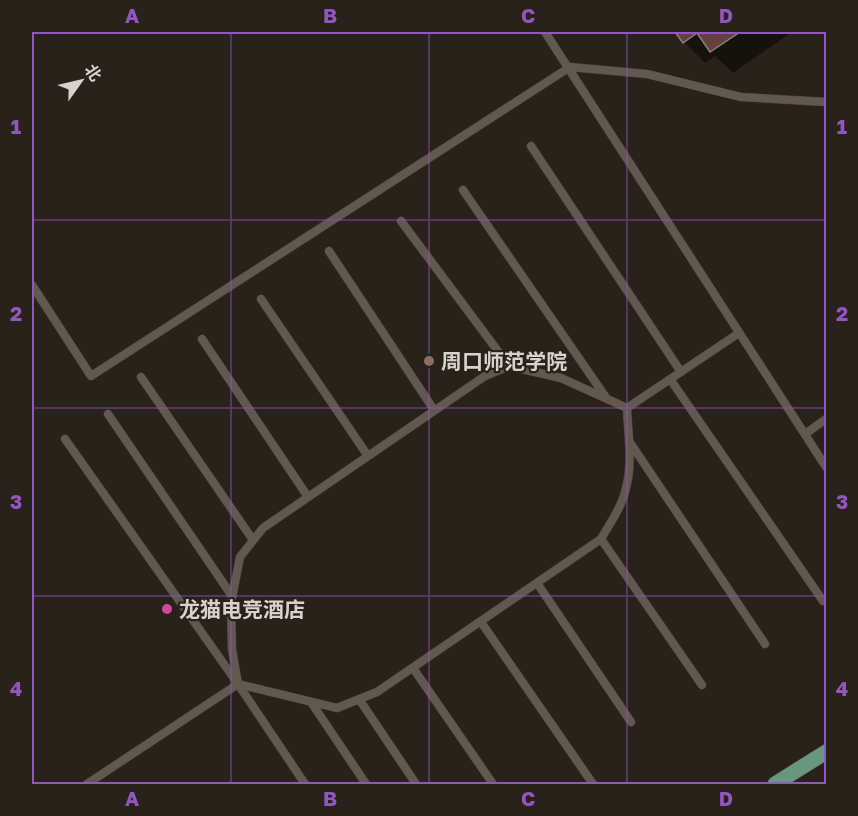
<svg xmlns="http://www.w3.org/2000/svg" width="858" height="816" viewBox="0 0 858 816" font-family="'Golos Text','Noto Sans SC',sans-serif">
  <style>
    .shadow { fill: #0007 }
    .building { fill: #65413e; stroke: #8e7f7d; stroke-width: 1.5 }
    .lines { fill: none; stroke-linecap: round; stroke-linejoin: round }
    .lane-casing { stroke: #453f39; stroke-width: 9 }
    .primary-casing { stroke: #453f39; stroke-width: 16 }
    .lane { stroke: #61584f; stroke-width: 8 }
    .primary { stroke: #689780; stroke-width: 15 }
    .grid { fill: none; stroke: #9256c2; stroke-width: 1.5; stroke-opacity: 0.55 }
    .education-dot { fill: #8d6e63; stroke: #29221a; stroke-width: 2 }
    .hotel-dot { fill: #d1479c; stroke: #29221a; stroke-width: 2 }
    .labels { text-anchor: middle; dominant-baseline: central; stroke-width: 4.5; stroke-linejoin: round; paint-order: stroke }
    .poi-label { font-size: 21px; font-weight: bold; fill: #d7d2cd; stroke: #29221a; text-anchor: start }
    .neatline { fill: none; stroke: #9256c2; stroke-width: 2 }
    .grid-label { font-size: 20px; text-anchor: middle; font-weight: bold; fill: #9256c2 }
  </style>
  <rect width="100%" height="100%" fill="#29221a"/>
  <!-- shadow -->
  <path class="shadow" d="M 677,32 L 792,32 L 733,73 L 715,56 L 705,63 L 684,42 Z"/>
  <!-- building -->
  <path class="building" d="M 675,32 L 740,32 L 710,52 L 697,33 L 683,43 Z"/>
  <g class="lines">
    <defs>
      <path id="lane" d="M 545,32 L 826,467
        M 531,146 L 681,372
        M 463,190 L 607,399
        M 401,221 L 509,366
        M 329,251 L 434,410
        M 32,285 L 91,376 L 570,67 L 647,74 L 741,97 L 826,102
        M 261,299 L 368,456
        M 202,339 L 308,497
        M 141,377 L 253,540
        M 670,379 L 823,601
        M 627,408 C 628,434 633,463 626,488 C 622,507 610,523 601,539 L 377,692 L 337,708 L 238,684 L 232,649 L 231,603 L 240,557 L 263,528 L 485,376 L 509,366 L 561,378 L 627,408 L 739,333
        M 108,414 L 232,596
        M 805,434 L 826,419
        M 65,439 L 238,684 L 305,784
        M 629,441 L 765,644
        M 601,539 L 702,685
        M 537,583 L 631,722
        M 481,622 L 593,784
        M 413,668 L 493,784
        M 359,699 L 416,784
        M 311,702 L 366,784
        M 87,784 L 238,684"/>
      <path id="primary" d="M 775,784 L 826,752"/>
    </defs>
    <!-- lane casing -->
    <use href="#lane" class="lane-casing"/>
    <!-- primary casing -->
    <use href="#primary" class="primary-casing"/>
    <!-- lane -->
    <use href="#lane" class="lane"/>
    <!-- primary -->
    <use href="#primary" class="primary"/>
  </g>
  <!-- grid -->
  <path class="grid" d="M 231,32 L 231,784M 429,32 L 429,784M 627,32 L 627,784M 32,220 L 826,220M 32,408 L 826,408M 32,596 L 826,596"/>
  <!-- markers -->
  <circle class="education-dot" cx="429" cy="361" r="6"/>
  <circle class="hotel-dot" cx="167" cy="609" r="6"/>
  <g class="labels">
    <!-- poi labels -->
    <g class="poi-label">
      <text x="441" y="361">周口师范学院</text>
      <text x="179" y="609">龙猫电竞酒店</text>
    </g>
  </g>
  <!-- border -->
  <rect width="858" height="816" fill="none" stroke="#29221a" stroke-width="66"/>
  <!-- north arrow -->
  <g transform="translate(81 81) rotate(56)" stroke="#29221a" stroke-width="4.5" paint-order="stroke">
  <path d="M0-4.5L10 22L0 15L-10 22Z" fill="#d7d2cd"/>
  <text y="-9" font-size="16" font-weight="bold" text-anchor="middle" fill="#d7d2cd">北</text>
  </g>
  <rect x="33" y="33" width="792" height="750" class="neatline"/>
  <g class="grid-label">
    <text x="132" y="23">A</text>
    <text x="330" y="23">B</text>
    <text x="528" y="23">C</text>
    <text x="726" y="23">D</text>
    <text x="16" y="134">1</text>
    <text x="842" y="134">1</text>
    <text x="16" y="321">2</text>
    <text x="842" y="321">2</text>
    <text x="16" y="509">3</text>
    <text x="842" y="509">3</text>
    <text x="16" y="696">4</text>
    <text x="842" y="696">4</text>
    <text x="132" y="806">A</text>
    <text x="330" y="806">B</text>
    <text x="528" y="806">C</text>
    <text x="726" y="806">D</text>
  </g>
</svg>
